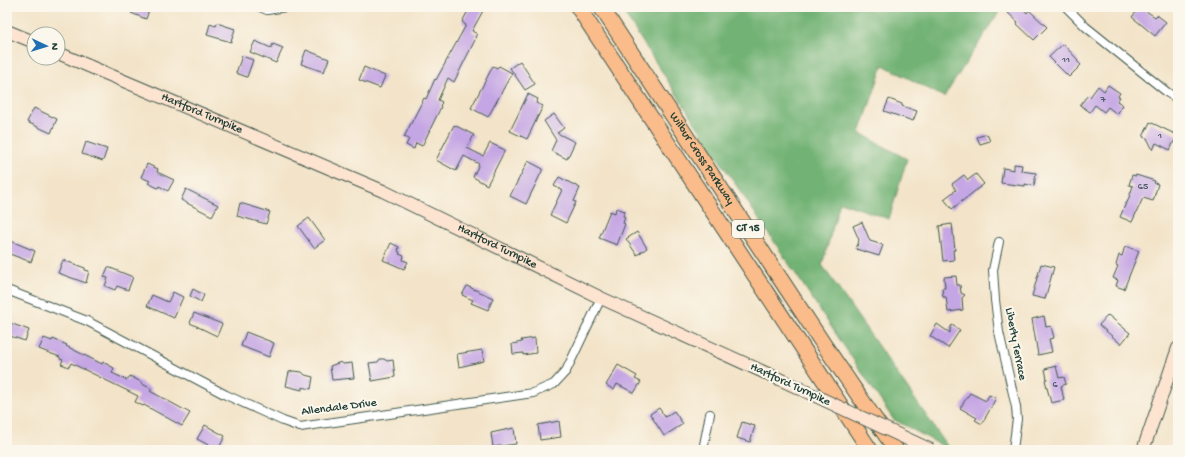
<svg xmlns="http://www.w3.org/2000/svg" width="1185" height="457" viewBox="0 0 1185 457" font-family="'Gochi Hand',sans-serif">
  <style>
    .forest { fill: #72b274; stroke: #487854 }
    .building { fill: #c5a6e4 }
    .lines { fill: none; stroke-linecap: round; stroke-linejoin: round }
    .minor-casing { stroke: #3f564a; stroke-width: 10 }
    .secondary-casing { stroke: #3f564a; stroke-width: 14 }
    .motorway-casing { stroke: #3f564a; stroke-width: 17 }
    .minor { stroke: #fff; stroke-width: 8 }
    .secondary { stroke: #fde4d0; stroke-width: 12 }
    .motorway { stroke: #f9bc8a; stroke-width: 15 }
    .secondary-bridge-casing { stroke: #3f564a; stroke-width: 14; stroke-linecap: butt }
    .secondary-bridge { stroke: #fde4d0; stroke-width: 12 }
    .labels { text-anchor: middle; dominant-baseline: central; stroke-width: 4; stroke-linejoin: round; paint-order: stroke }
    .number-label { font-size: 10px; fill: #485760 }
    .shield { fill: #fbf7ec; stroke: #61756b; stroke-width: 1 }
    .shield-label { font-size: 11px; font-weight: bold; fill: #1f3d34 }
    .street-label { font-size: 12px; fill: #1f3d34; stroke: #fbf7ec }
  </style>
  <rect width="100%" height="100%" fill="#fbf7ec"/>
  <filter id="ink" filterUnits="userSpaceOnUse"><feTurbulence type="fractalNoise" baseFrequency=".025" numOctaves="2"/><feDisplacementMap in="SourceGraphic" scale="8" xChannelSelector="R" yChannelSelector="G"/><feConvolveMatrix kernelMatrix="1 2 1 2 8 2 1 2 1" color-interpolation-filters="sRGB"/></filter>
  <filter id="wash" filterUnits="userSpaceOnUse"><feTurbulence type="fractalNoise" baseFrequency=".012" numOctaves="4" result="noise"/><feDisplacementMap in="SourceGraphic" scale="16" xChannelSelector="R" yChannelSelector="G"/><feGaussianBlur stdDeviation="0.9" result="paint"/><feColorMatrix in="noise" values="0 0 0 0 0 0 0 0 0 0 0 0 0 0 0 0 0 1.4 0 .05"/><feComposite in="paint" operator="in"/></filter>
  <g filter="url(#wash)">
    <rect width="100%" height="100%" fill="#f3e4c9"/>
    <!-- forest -->
    <path class="forest" d="M 620,7 L 1002,7 L 944,97 L 883,65 L 860,133 L 907,159 L 889,219 L 840,202 L 822,265 L 950,450 L 893,419 L 716,155 Z"/>
    <g id="blocks">
      <!-- building -->
      <path class="building" d="M 133,7 L 150,7 L 146,19 L 131,13 Z
        M 470,7 L 485,7 L 472,31 L 477,34 L 475,37 L 476,38 L 454,82 L 448,78 L 438,100 L 442,102 L 440,106 L 441,107 L 422,146 L 416,143 L 414,149 L 406,145 L 409,139 L 404,137 L 424,98 L 426,99 L 435,79 L 436,80 L 466,25 L 462,22 Z
        M 1011,7 L 1021,7 L 1027,13 L 1029,10 L 1047,27 L 1034,40 L 1017,24 L 1018,22 L 1007,12 Z
        M 1140,7 L 1155,17 L 1157,15 L 1166,22 L 1155,36 L 1132,17 Z
        M 217,23 L 235,29 L 231,42 L 207,35 L 210,24 L 216,26 Z
        M 255,41 L 271,48 L 273,44 L 283,48 L 276,63 L 250,52 Z
        M 1063,44 L 1078,60 L 1077,61 L 1081,65 L 1069,77 L 1049,57 Z
        M 306,50 L 329,59 L 324,72 L 301,64 Z
        M 242,56 L 253,60 L 247,77 L 236,73 Z
        M 520,61 L 535,84 L 525,90 L 510,68 Z
        M 493,66 L 497,68 L 499,66 L 512,73 L 488,117 L 471,108 Z
        M 364,67 L 385,76 L 380,88 L 359,80 Z
        M 1108,85 L 1120,93 L 1118,96 L 1120,97 L 1117,101 L 1123,105 L 1117,114 L 1108,107 L 1104,112 L 1095,105 L 1090,112 L 1080,105 L 1088,95 L 1090,97 L 1098,86 L 1104,91 Z
        M 528,94 L 538,99 L 536,103 L 543,106 L 527,139 L 510,131 Z
        M 889,99 L 902,104 L 902,106 L 917,111 L 913,121 L 884,111 Z
        M 34,108 L 57,119 L 51,133 L 27,122 Z
        M 554,114 L 564,128 L 557,133 L 575,142 L 567,159 L 551,151 L 556,140 L 544,121 Z
        M 1150,122 L 1177,135 L 1170,150 L 1156,143 L 1153,150 L 1147,138 L 1143,137 Z
        M 454,125 L 474,135 L 467,148 L 483,156 L 490,143 L 505,150 L 487,185 L 473,177 L 479,164 L 464,156 L 456,171 L 436,160 Z
        M 987,134 L 990,141 L 980,144 L 977,137 Z
        M 86,142 L 107,149 L 103,161 L 82,154 Z
        M 528,161 L 543,169 L 526,204 L 510,196 Z
        M 147,164 L 158,169 L 157,172 L 174,180 L 168,191 L 159,186 L 158,188 L 148,183 L 150,181 L 141,177 Z
        M 1014,164 L 1022,165 L 1021,171 L 1036,173 L 1034,186 L 1025,184 L 1025,186 L 1001,183 L 1003,168 L 1014,170 Z
        M 976,174 L 984,184 L 952,209 L 944,199 L 956,190 L 952,184 L 964,175 L 968,180 Z
        M 1132,175 L 1136,176 L 1136,175 L 1155,181 L 1154,183 L 1158,184 L 1153,201 L 1143,198 L 1132,222 L 1120,217 L 1126,203 L 1127,203 L 1133,186 L 1129,185 Z
        M 559,177 L 580,188 L 574,201 L 576,202 L 566,223 L 550,215 L 562,190 L 554,186 Z
        M 186,189 L 218,205 L 212,216 L 181,200 Z
        M 240,203 L 270,212 L 266,224 L 237,216 Z
        M 616,208 L 625,211 L 623,216 L 625,217 L 623,223 L 625,224 L 617,245 L 599,238 L 610,211 L 615,213 Z
        M 309,218 L 325,240 L 314,248 L 298,226 Z
        M 862,222 L 870,241 L 883,245 L 879,256 L 856,249 L 859,240 L 853,226 Z
        M 952,224 L 955,250 L 953,250 L 954,260 L 943,261 L 939,226 Z
        M 637,232 L 647,248 L 637,255 L 626,239 Z
        M 11,241 L 35,251 L 31,262 L 7,253 Z
        M 391,243 L 399,247 L 398,251 L 400,252 L 399,254 L 404,256 L 403,260 L 408,262 L 404,269 L 383,260 Z
        M 1125,246 L 1139,251 L 1124,289 L 1116,286 L 1118,280 L 1113,278 L 1118,266 L 1116,265 L 1119,255 L 1122,256 Z
        M 63,260 L 85,268 L 85,270 L 89,271 L 86,283 L 58,273 Z
        M 1041,264 L 1054,267 L 1045,299 L 1032,296 Z
        M 108,267 L 133,277 L 128,290 L 117,286 L 115,290 L 105,286 L 108,278 L 104,277 Z
        M 956,276 L 957,285 L 960,285 L 961,293 L 965,295 L 962,298 L 963,310 L 948,312 L 946,297 L 943,297 L 942,288 L 945,288 L 944,277 Z
        M 467,286 L 493,298 L 488,310 L 471,303 L 473,300 L 462,295 Z
        M 193,289 L 204,295 L 201,302 L 190,296 Z
        M 173,292 L 183,297 L 174,318 L 147,306 L 152,295 L 168,302 Z
        M 194,313 L 222,324 L 217,336 L 190,323 Z
        M 1108,315 L 1130,333 L 1121,344 L 1099,325 Z
        M 1044,316 L 1046,327 L 1051,326 L 1054,338 L 1049,339 L 1052,352 L 1038,355 L 1032,319 Z
        M 7,322 L 29,330 L 25,341 L 7,335 Z
        M 937,324 L 950,333 L 950,329 L 952,325 L 960,330 L 948,348 L 930,336 Z
        M 246,332 L 274,343 L 269,357 L 241,346 Z
        M 44,338 L 52,341 L 53,339 L 67,345 L 66,346 L 102,364 L 103,362 L 114,368 L 112,373 L 127,380 L 130,376 L 143,383 L 142,384 L 152,389 L 150,391 L 190,413 L 182,426 L 144,405 L 143,406 L 135,402 L 138,396 L 71,363 L 69,367 L 61,364 L 63,360 L 60,359 L 60,357 L 39,349 Z
        M 535,338 L 536,353 L 523,355 L 523,353 L 513,354 L 512,344 L 522,342 L 521,340 Z
        M 482,350 L 484,361 L 459,367 L 457,354 Z
        M 380,359 L 384,359 L 387,361 L 393,360 L 395,377 L 372,381 L 369,363 L 378,362 Z
        M 341,362 L 343,364 L 352,363 L 354,378 L 332,380 L 330,366 Z
        M 618,365 L 637,376 L 635,379 L 641,382 L 634,393 L 617,384 L 614,390 L 606,385 Z
        M 1056,366 L 1059,378 L 1064,377 L 1066,384 L 1061,386 L 1064,400 L 1051,403 L 1045,380 L 1047,379 L 1045,369 Z
        M 293,371 L 302,372 L 305,375 L 313,377 L 311,389 L 302,387 L 302,390 L 286,386 L 289,372 Z
        M 970,393 L 986,401 L 989,395 L 996,398 L 982,424 L 975,420 L 977,418 L 960,408 Z
        M 659,408 L 665,417 L 674,411 L 683,424 L 664,436 L 650,414 Z
        M 559,421 L 561,437 L 540,440 L 538,425 Z
        M 742,422 L 755,426 L 750,442 L 737,438 Z
        M 205,425 L 225,436 L 218,450 L 197,439 Z
        M 514,428 L 516,444 L 493,447 L 491,433 Z"/>
    </g>
  </g>
  <g filter="url(#ink)">
    <use href="#blocks" fill-opacity="0" stroke="#3f564a" stroke-width="1"/>
    <g class="lines">
      <defs>
        <path id="minor" d="M 260,7 L 267,10 L 286,7
          M 1066,7 L 1086,27 L 1168,93 L 1178,99
          M 999,242 L 993,270 L 995,300 L 999,332 L 1016,407 L 1017,419 L 1013,450
          M 7,290 L 87,321 L 226,395 L 283,421 L 300,427 L 533,393 L 554,384 L 566,371 L 601,298
          M 703,450 L 710,414"/>
        <g id="secondary">
          <path d="M 7,31 L 34,42"/>
          <path id="s1" d="M 58,53 L 383,191 L 601,298 L 790,384"/>
          <path d="M 1143,450 L 1178,348"/>
        </g>
        <g id="motorway">
          <path d="M 578,7 L 870,450"/>
          <path id="s2" d="M 601,7 L 824,345 L 896,450"/>
        </g>
      </defs>
      <!-- minor casing -->
      <use href="#minor" class="minor-casing"/>
      <!-- secondary casing -->
      <use href="#secondary" class="secondary-casing"/>
      <!-- motorway casing -->
      <use href="#motorway" class="motorway-casing"/>
      <!-- minor -->
      <use href="#minor" class="minor"/>
      <!-- secondary -->
      <use href="#secondary" class="secondary"/>
      <!-- motorway -->
      <use href="#motorway" class="motorway"/>
      <defs>
        <path id="secondary-bridge" d="M 790,384 L 931,450"/>
      </defs>
      <!-- secondary-bridge casing -->
      <use href="#secondary-bridge" class="secondary-bridge-casing"/>
      <!-- secondary-bridge -->
      <use href="#secondary-bridge" class="secondary-bridge"/>
    </g>
  </g>
  <g class="labels">
    <!-- number labels -->
    <g class="number-label">
      <text x="1066" y="60">11</text>
      <text x="1103" y="100">7</text>
      <text x="1160" y="136">1</text>
      <text x="1143" y="187">65</text>
      <text x="1055" y="385">6</text>
    </g>
    <!-- shield labels -->
    <rect class="shield" x="732" y="220" width="32" height="18" rx="3"/>
    <g class="shield-label">
      <text x="748" y="229">CT 15</text>
    </g>
    <!-- street labels -->
    <g class="street-label">
      <text stroke="none"><textPath href="#s1" startOffset="156">Hartford Turnpike</textPath></text>
      <text stroke="none"><textPath href="#s2" startOffset="182">Wilbur Cross Parkway</textPath></text>
      <text stroke="none"><textPath href="#s1" startOffset="480">Hartford Turnpike</textPath></text>
      <text transform="translate(1015 344) rotate(79)">Liberty Terrace</text>
      <text transform="translate(790 385) rotate(25)">Hartford Turnpike</text>
      <text transform="translate(339 408) rotate(-7)">Allendale Drive</text>
    </g>
  </g>
  <!-- margin -->
  <rect width="1185" height="457" fill="none" stroke="#fbf7ec" stroke-width="24"/>
  <!-- north arrow -->
  <g transform="translate(46 46) rotate(94)"><circle r="19" fill="#fbf7ec" stroke="#a3ada2"/>
  <path d="M0-3L7 15L0 10L-7 15Z" fill="#1f6fb2"/>
  <text y="-6" font-size="11" font-weight="bold" text-anchor="middle" fill="#1f3d34">N</text>
  </g>
</svg>
